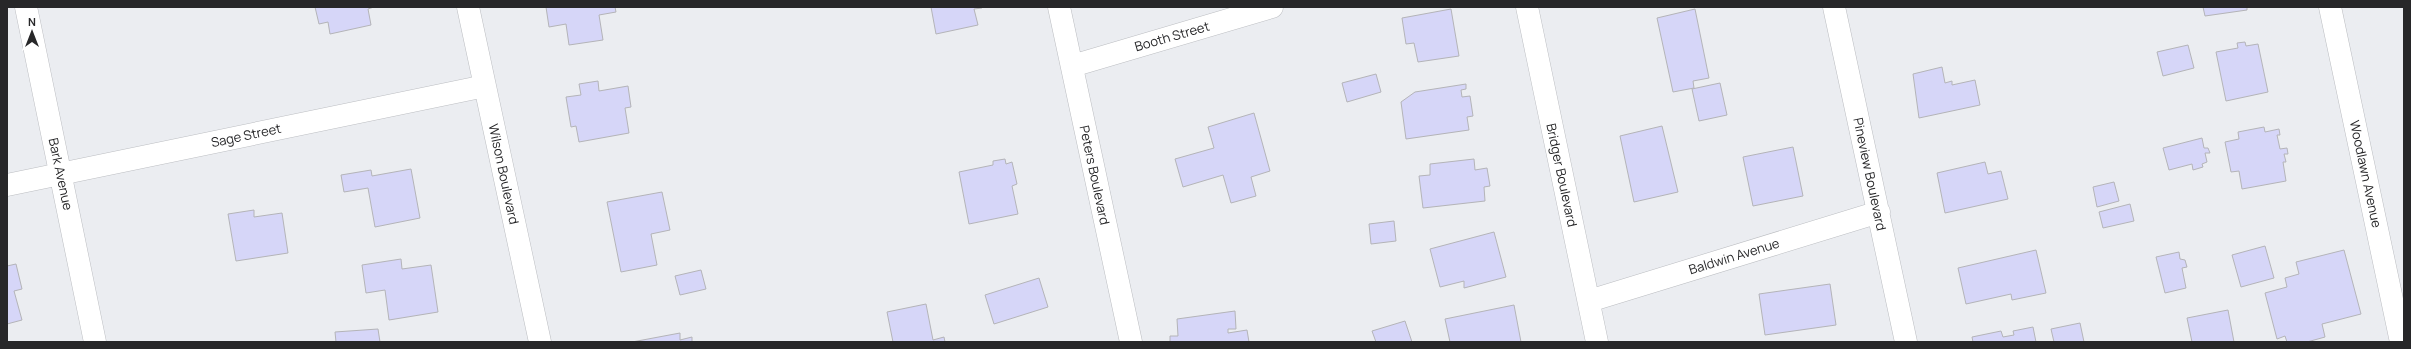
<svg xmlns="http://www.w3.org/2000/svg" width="2411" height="349" viewBox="0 0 2411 349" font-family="Manrope,sans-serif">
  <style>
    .building { fill: #d6d6f8; stroke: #b4b4b8 }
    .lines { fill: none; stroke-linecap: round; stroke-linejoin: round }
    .minor-casing { stroke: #bcbec2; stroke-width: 23 }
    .minor { stroke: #fff; stroke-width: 22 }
    .labels { text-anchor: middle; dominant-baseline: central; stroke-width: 3.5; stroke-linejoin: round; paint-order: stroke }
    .street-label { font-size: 13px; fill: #272729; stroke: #fff }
  </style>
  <rect width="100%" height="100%" fill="#ebedf1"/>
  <!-- building -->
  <path class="building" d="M 315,7 L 374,7 L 368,9 L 371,25 L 330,34 L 328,22 L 319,24 Z
    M 546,7 L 615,7 L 616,12 L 599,15 L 603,40 L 569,45 L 566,24 L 549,27 Z
    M 931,7 L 982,7 L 982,8 L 974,9 L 978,25 L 936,34 Z
    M 2203,7 L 2247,7 L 2247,10 L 2205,16 Z
    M 1451,9 L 1459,56 L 1418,62 L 1414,43 L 1406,44 L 1402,18 Z
    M 1695,9 L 1709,78 L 1693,81 L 1694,88 L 1673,92 L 1657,18 Z
    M 2245,42 L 2246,46 L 2258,44 L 2268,92 L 2226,101 L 2216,52 L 2238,48 L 2237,43 Z
    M 2188,45 L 2194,68 L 2163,76 L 2157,52 Z
    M 1942,67 L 1945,83 L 1952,81 L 1952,85 L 1975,80 L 1980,105 L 1919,118 L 1913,74 Z
    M 1376,74 L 1381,92 L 1347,102 L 1342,83 Z
    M 598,81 L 599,91 L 628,86 L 631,107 L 625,108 L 629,133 L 579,142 L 576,126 L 571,127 L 566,97 L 581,95 L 579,84 Z
    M 1720,83 L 1727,115 L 1699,121 L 1692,89 Z
    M 1466,84 L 1466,89 L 1461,90 L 1462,97 L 1470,96 L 1473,116 L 1467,117 L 1469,130 L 1406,139 L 1401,102 L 1415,92 Z
    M 1254,113 L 1270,171 L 1251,177 L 1256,196 L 1231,203 L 1223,175 L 1183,187 L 1175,159 L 1214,148 L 1208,127 Z
    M 1662,126 L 1678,192 L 1634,202 L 1620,136 Z
    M 2264,127 L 2265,132 L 2279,129 L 2280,135 L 2277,135 L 2280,149 L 2287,148 L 2288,154 L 2284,154 L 2286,162 L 2283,162 L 2286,181 L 2242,189 L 2239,171 L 2231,172 L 2225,142 L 2239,139 L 2238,132 Z
    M 2202,138 L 2204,148 L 2208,148 L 2210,153 L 2205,153 L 2207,162 L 2202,164 L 2203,167 L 2193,170 L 2192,164 L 2169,170 L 2163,148 Z
    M 1793,147 L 1803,196 L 1753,206 L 1743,157 Z
    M 1005,159 L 1006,164 L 1012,162 L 1017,184 L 1012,186 L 1018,214 L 969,224 L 959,172 L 993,165 L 993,161 Z
    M 1474,159 L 1475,170 L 1487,168 L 1490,186 L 1484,187 L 1485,201 L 1423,208 L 1419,176 L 1430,175 L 1430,164 Z
    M 1985,162 L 1988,174 L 2001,171 L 2008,199 L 1945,213 L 1937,173 Z
    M 411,169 L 420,218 L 375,227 L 368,188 L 344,192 L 341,175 L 371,170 L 372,176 Z
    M 2114,182 L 2119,201 L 2097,207 L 2093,187 Z
    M 662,192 L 670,230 L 651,234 L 657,265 L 621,272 L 607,202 Z
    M 2130,204 L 2134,221 L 2103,228 L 2099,212 Z
    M 254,210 L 254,217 L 282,213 L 288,253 L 236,261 L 228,214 Z
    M 1394,221 L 1396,241 L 1371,244 L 1369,224 Z
    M 1494,232 L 1506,277 L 1464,288 L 1464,281 L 1440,287 L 1430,249 Z
    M 2265,246 L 2274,278 L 2241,287 L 2232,255 Z
    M 2036,250 L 2046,293 L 2012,300 L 2011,294 L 1966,304 L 1958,268 Z
    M 2344,250 L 2361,314 L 2322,324 L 2325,337 L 2307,342 L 2287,342 L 2285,336 L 2277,339 L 2265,293 L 2287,287 L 2285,278 L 2299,274 L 2296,262 Z
    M 2179,252 L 2180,259 L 2185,260 L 2187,267 L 2182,268 L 2186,288 L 2165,293 L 2156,257 Z
    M 401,259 L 402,269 L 431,265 L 438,312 L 389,320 L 385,290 L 366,293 L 362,265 Z
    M 16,264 L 22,289 L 14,291 L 22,320 L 7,324 L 7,266 Z
    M 701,270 L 706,289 L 680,295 L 675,276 Z
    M 1039,278 L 1048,307 L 994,324 L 985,295 Z
    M 1830,284 L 1836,325 L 1765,335 L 1759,294 Z
    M 926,304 L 933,340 L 944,337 L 945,342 L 893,342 L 887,312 Z
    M 1514,305 L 1521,342 L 1450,342 L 1445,319 Z
    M 2228,310 L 2234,342 L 2192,342 L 2187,318 Z
    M 1235,311 L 1236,329 L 1228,329 L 1228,333 L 1247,330 L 1249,342 L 1170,342 L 1170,336 L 1178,336 L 1177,319 Z
    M 1405,321 L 1412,342 L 1376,342 L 1372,331 Z
    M 2080,323 L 2084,342 L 2054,342 L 2051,329 Z
    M 2033,327 L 2036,342 L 1973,342 L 1972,337 L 2001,331 L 2003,337 L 2014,335 L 2013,331 Z
    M 378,329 L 380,342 L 336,342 L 335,332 Z
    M 680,333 L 680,340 L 692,337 L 692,342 L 632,342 Z"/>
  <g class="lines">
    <defs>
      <path id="minor" d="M 26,7 L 95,342
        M 468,7 L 540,342
        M 1059,7 L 1131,342
        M 1527,7 L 1597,342
        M 1834,7 L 1906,342
        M 2330,7 L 2401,342
        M 1072,66 L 1272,7
        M 7,185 L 485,86
        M 1589,301 L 1879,212"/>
    </defs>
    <!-- minor casing -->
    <use href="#minor" class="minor-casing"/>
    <!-- minor -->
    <use href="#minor" class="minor"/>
  </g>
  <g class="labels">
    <!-- street labels -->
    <g class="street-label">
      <text transform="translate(1172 36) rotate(-16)">Booth Street</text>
      <text transform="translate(246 135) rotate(-12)">Sage Street</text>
      <text transform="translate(61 174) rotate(78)">Bark Avenue</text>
      <text transform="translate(504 174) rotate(78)">Wilson Boulevard</text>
      <text transform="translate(1870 174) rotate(78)">Pineview Boulevard</text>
      <text transform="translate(2366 174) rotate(78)">Woodlawn Avenue</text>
      <text transform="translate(1095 175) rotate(78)">Peters Boulevard</text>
      <text transform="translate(1562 175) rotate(78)">Bridger Boulevard</text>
      <text transform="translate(1734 256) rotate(-17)">Baldwin Avenue</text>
    </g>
  </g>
  <!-- border -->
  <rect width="2411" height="349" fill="none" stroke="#272729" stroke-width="16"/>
  <!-- north arrow -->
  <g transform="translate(32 32)" stroke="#ffffff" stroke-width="3" paint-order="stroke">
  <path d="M0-3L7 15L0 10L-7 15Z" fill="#272729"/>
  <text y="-6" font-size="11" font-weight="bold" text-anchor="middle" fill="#272729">N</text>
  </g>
</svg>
